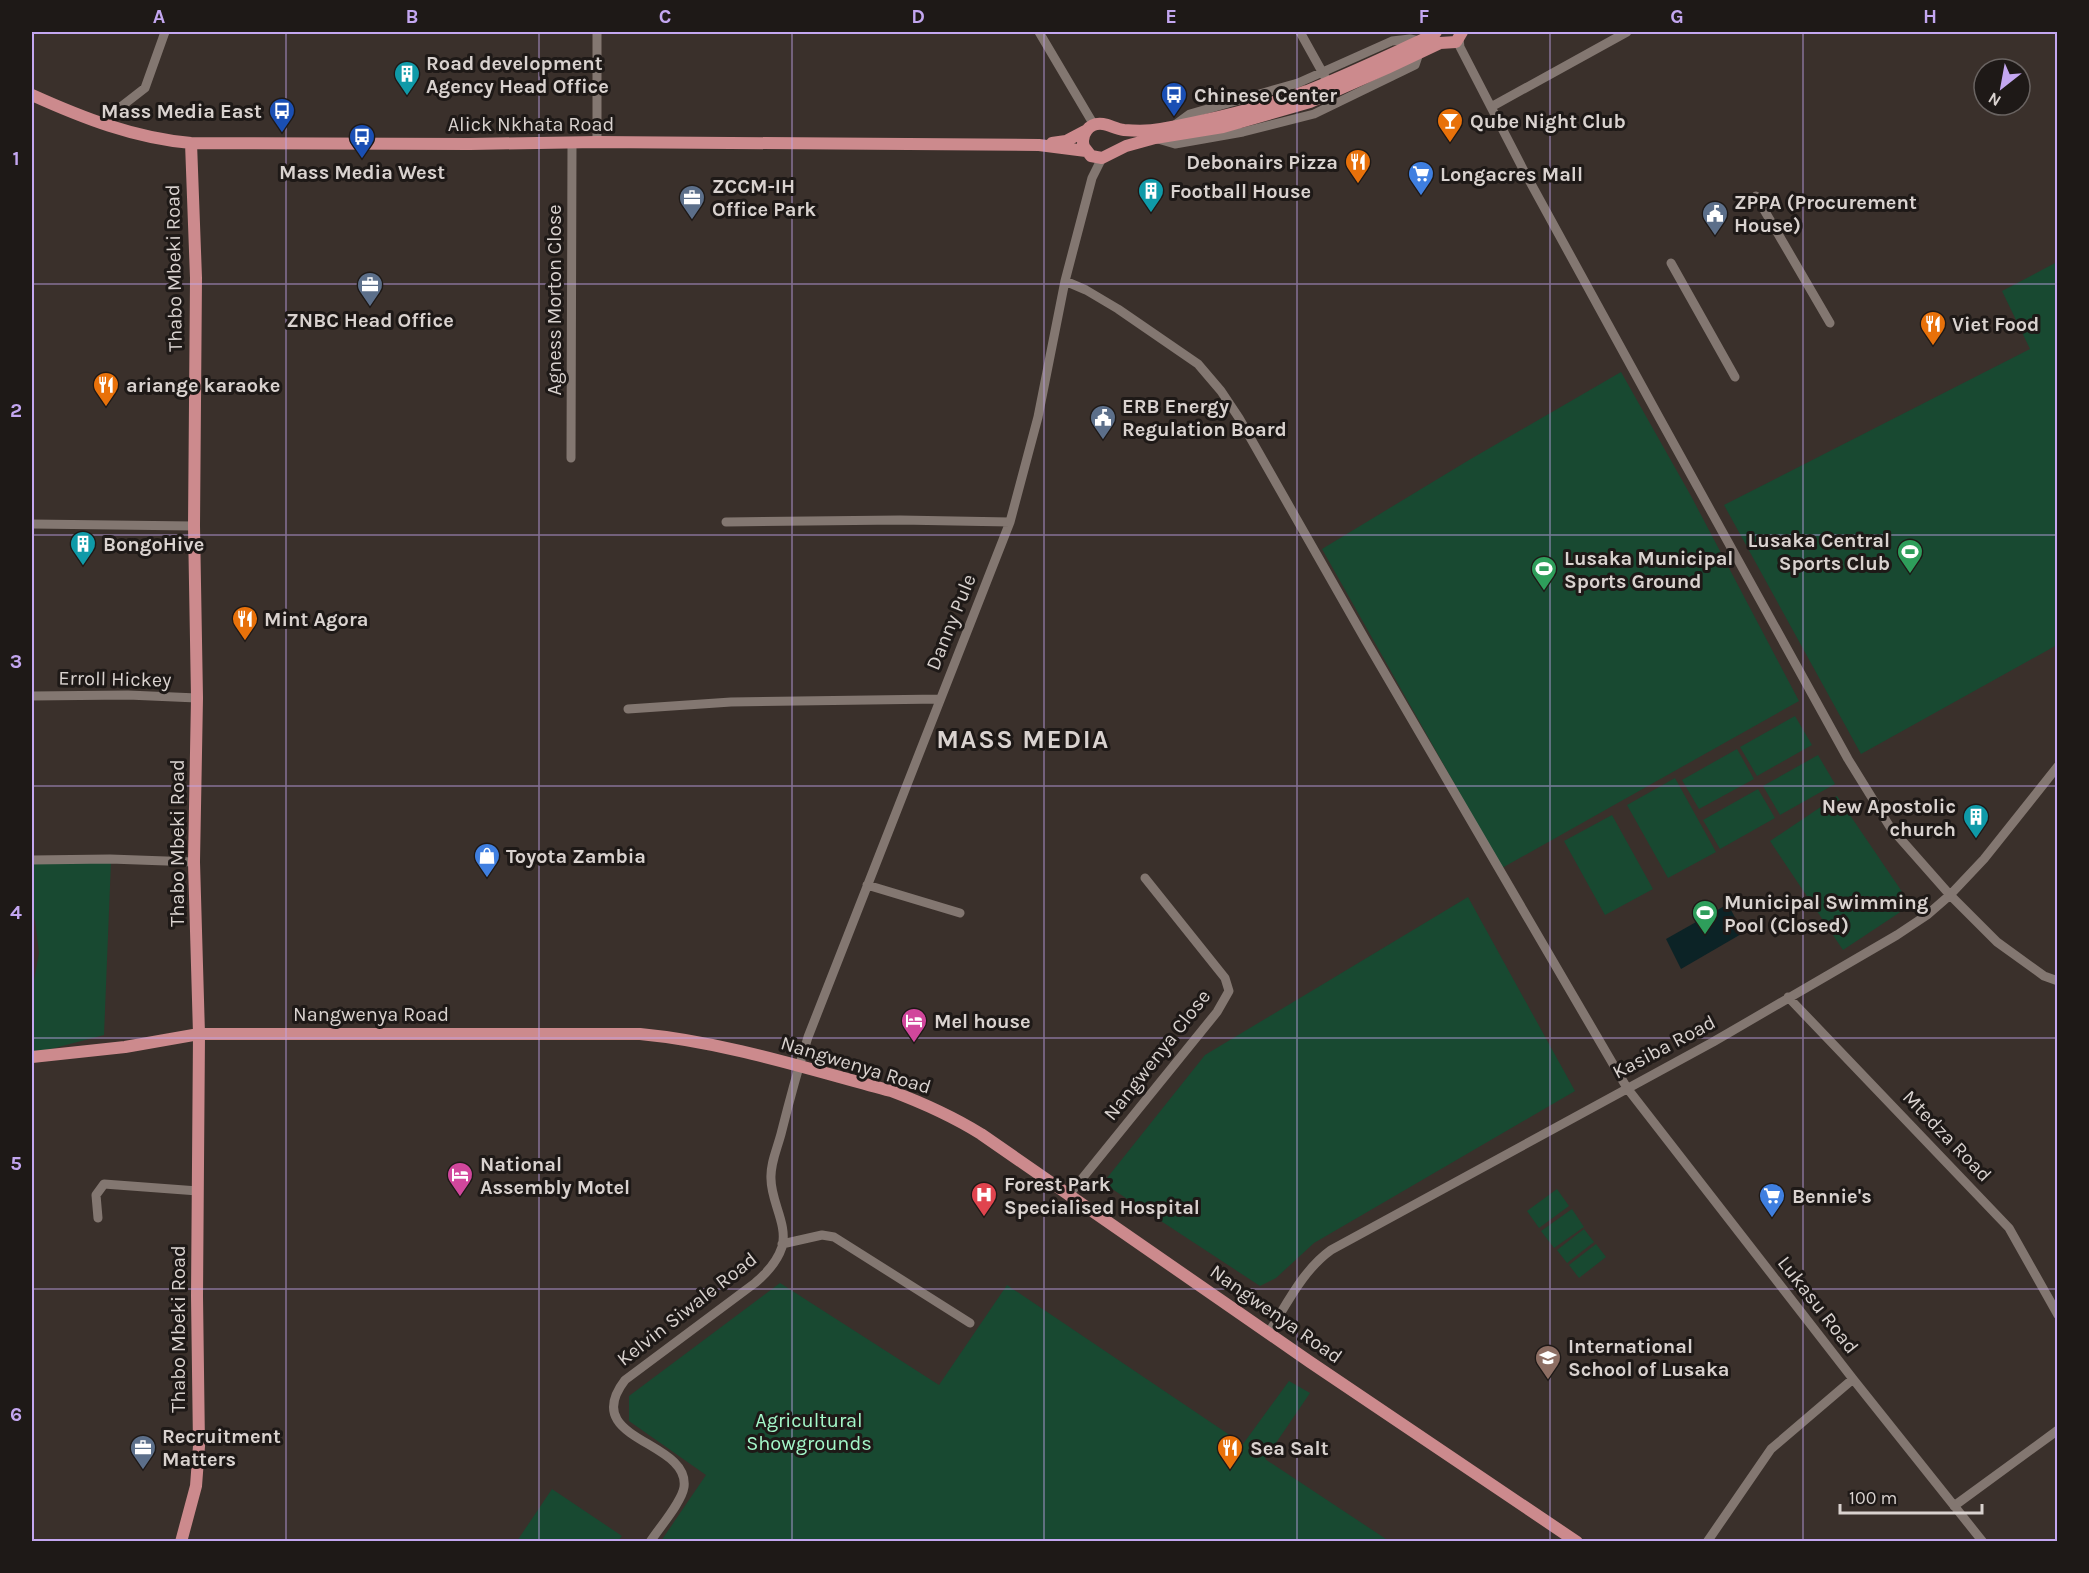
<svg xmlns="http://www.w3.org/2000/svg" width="2089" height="1573" viewBox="0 0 2089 1573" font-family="Karla,sans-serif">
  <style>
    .green { fill: #184931 }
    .water { fill: #0c2326 }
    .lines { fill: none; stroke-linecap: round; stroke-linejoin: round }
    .minor { stroke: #837771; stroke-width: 9 }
    .major { stroke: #cc8a8d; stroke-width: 12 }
    .grid { fill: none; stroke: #c4a7f1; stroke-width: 1.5; stroke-opacity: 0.55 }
    .labels { text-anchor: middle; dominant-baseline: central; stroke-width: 6; stroke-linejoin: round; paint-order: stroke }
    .poi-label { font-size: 20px; font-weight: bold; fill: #d9d2cf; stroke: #1e1917; text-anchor: start }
    .street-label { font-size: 20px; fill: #d9d2cf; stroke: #1e1917 }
    .park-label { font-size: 20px; fill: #a4f8c9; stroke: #1e1917 }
    .district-label { font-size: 26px; font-weight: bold; letter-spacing: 1.5px; fill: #d9d2cf; stroke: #1e1917 }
    .neatline { fill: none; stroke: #c4a7f1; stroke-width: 2 }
    .grid-label { font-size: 20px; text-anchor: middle; font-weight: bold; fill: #c4a7f1 }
  </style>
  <rect width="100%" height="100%" fill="#3a302b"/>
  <!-- green -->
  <path class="green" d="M 2057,262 L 2057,645 L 1861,754 L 1724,505 L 2030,349 L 2002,291 Z
    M 1621,372 L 1691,496 L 1799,701 L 1502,868 L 1322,549 L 1469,460 Z
    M 1795,716 L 1812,745 L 1757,776 L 1740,747 Z
    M 1737,749 L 1754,779 L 1699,809 L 1682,780 Z
    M 1818,755 L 1835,784 L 1780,815 L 1763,786 Z
    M 1675,778 L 1716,852 L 1668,878 L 1627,805 Z
    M 1758,789 L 1775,818 L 1720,849 L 1703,820 Z
    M 1837,796 L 1911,905 L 1843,950 L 1770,841 Z
    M 1612,815 L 1653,889 L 1605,915 L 1564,841 Z
    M 32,861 L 111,861 L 104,1035 L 32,1054 L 32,991 L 39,953 L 35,920 L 32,916 Z
    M 1468,897 L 1575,1091 L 1314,1243 L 1276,1278 L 1260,1286 L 1103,1183 L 1205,1055 Z
    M 1557,1189 L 1569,1206 L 1539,1228 L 1527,1211 Z
    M 1572,1209 L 1584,1227 L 1554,1248 L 1541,1231 Z
    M 1584,1229 L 1594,1242 L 1567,1263 L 1557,1250 Z
    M 1596,1244 L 1606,1257 L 1579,1278 L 1569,1265 Z
    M 780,1283 L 939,1385 L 1007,1285 L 1243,1444 L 1289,1381 L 1310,1393 L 1265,1459 L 1389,1541 L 661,1541 L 706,1475 L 629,1421 L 629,1396 Z
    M 552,1489 L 622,1536 L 618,1541 L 517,1541 Z"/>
  <!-- water -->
  <path class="water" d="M 1728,904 L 1743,933 L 1681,969 L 1666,939 Z"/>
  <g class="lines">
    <!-- minor -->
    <path class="minor" d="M 1039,32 L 1094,125
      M 1300,32 L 1325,77
      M 1459,39 L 1460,47 L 1524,171 L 1660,419 L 1848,759 L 1890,827 L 1950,895 L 1997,942 L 2044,976 L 2058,981
      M 1491,107 L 1627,32
      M 100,123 L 145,88 L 165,32
      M 1175,125 L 1190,114 L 1298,83 L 1392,41 L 1410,39 L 1420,41
      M 1158,139 L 1175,144 L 1243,132 L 1314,114 L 1415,65 L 1419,53
      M 597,142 L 597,32
      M 1756,196 L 1830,323
      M 1671,263 L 1735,377
      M 1065,281 L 1086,290 L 1118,309 L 1198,364 L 1221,391 L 1239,418 L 1366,641 L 1627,1088 L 1853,1379 L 1983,1542
      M 571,458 L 572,143
      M 726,522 L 900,520 L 1010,522
      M 32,524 L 194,526
      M 32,696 L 128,695 L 197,698
      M 628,709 L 731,702 L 940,699
      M 32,860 L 110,859 L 194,862
      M 867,885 L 960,913
      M 1788,997 L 2009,1228 L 2058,1315
      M 1068,1196 L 1217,1012 L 1229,991 L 1225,978 L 1145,878
      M 98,1218 L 96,1195 L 104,1184 L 198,1191
      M 782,1244 L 822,1235 L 834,1237 L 970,1323
      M 1269,1332 C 1287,1304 1303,1270 1331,1250 L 1713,1042 L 1897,935 L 1927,915 L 1950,895 L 1984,859 L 2058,766
      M 1954,1506 L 2058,1430
      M 650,1542 C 659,1528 682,1502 684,1487 C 690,1440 578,1441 625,1380 L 755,1283 C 767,1273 777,1262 782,1247 C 788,1224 771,1202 771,1179 C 770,1164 777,1149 781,1134 C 789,1102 798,1069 808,1037 L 1010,522 L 1038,417 L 1065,281 L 1092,178 L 1102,158
      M 1707,1542 L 1771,1449 L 1853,1379"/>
    <!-- major -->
    <path class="major" d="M 1436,32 L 1433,35 C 1391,54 1350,74 1307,91 C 1261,108 1209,120 1161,129 C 1150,131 1136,131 1124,130 C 1116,129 1110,125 1103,124 C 1089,122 1080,135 1084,147 L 1091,156 L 1102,158 L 1126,146 L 1155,138 L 1223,127 L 1310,102 L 1387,68 L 1440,43 L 1456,42 L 1462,32
      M 32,95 C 83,118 134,138 191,143 L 470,144 L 597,142 L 1039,145 L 1086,151
      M 1052,143 L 1066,141 L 1085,131
      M 32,1057 L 125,1047 L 199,1034 L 640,1034 C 725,1042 808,1069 891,1091 C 923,1103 952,1116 981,1134 L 1310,1362 L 1577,1542
      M 181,1542 L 196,1486 L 199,1446 L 197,1296 L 199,1034 L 194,862 L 197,698 L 194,526 L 196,278 L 191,143"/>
  </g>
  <!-- grid -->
  <path class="grid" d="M 286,32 L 286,1542M 539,32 L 539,1542M 792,32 L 792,1542M 1044,32 L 1044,1542M 1297,32 L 1297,1542M 1550,32 L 1550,1542M 1803,32 L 1803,1542M 32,284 L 2058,284M 32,535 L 2058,535M 32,786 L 2058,786M 32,1038 L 2058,1038M 32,1289 L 2058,1289"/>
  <!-- icons -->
  <defs>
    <symbol id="building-pin" viewBox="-11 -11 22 30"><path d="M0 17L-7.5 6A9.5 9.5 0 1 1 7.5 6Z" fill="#0f9aa8" stroke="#1e1917"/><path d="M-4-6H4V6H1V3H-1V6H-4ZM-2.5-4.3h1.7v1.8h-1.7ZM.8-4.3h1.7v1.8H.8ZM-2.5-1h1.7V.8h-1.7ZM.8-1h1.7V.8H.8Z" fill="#fff"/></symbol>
    <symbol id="bus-pin" viewBox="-11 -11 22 30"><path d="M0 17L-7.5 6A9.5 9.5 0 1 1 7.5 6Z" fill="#1a4fb4" stroke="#1e1917"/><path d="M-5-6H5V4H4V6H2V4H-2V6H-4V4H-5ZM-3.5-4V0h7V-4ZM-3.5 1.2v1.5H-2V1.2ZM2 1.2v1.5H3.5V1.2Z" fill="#fff"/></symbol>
    <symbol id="bar-pin" viewBox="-11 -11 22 30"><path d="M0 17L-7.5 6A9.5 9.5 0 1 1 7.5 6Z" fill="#e8710a" stroke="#1e1917"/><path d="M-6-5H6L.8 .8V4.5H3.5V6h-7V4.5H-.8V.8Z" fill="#fff"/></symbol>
    <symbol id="restaurant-pin" viewBox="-11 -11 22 30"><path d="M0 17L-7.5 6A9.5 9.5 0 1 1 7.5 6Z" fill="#e8710a" stroke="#1e1917"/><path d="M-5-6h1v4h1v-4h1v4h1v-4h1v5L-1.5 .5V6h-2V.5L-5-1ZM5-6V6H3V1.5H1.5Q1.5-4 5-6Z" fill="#fff"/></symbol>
    <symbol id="supermarket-pin" viewBox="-11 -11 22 30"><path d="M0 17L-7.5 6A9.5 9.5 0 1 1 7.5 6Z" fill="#3f7fe0" stroke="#1e1917"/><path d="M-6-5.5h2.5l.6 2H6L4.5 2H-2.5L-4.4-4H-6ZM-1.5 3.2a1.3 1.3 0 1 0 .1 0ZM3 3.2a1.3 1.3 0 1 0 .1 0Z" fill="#fff"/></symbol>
    <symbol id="office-pin" viewBox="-11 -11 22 30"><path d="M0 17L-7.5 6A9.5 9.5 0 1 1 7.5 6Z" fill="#5c6f8a" stroke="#1e1917"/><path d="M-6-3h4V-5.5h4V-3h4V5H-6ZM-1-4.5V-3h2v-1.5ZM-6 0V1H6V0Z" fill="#fff"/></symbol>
    <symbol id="civic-pin" viewBox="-11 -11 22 30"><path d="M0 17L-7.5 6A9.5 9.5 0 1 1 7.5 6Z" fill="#5c6f8a" stroke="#1e1917"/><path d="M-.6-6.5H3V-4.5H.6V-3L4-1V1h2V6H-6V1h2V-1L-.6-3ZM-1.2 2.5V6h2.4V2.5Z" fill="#fff"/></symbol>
    <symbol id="stadium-pin" viewBox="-11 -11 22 30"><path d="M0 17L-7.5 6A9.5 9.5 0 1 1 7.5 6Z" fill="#2e9e5b" stroke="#1e1917"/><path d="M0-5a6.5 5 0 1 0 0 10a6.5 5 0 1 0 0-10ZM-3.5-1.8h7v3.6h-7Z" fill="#fff"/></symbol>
    <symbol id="shop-pin" viewBox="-11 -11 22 30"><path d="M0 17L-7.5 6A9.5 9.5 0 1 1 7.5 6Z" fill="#3f7fe0" stroke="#1e1917"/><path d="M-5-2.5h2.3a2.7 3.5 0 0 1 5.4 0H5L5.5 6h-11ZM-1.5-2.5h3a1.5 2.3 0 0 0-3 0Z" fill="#fff"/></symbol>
    <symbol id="hotel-pin" viewBox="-11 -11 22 30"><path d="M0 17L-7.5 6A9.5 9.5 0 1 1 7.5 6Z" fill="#d1479c" stroke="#1e1917"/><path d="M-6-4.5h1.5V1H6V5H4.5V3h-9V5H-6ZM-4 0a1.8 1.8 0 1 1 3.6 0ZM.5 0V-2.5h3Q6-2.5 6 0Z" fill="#fff"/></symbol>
    <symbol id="hospital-pin" viewBox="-11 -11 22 30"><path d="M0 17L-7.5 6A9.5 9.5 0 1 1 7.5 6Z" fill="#e0444e" stroke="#1e1917"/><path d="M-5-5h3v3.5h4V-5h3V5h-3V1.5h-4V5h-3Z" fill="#fff"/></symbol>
    <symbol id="school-pin" viewBox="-11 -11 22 30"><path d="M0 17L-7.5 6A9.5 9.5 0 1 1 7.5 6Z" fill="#8d6e63" stroke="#1e1917"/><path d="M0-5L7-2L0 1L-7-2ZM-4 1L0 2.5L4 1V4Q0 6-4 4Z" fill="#fff"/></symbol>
  </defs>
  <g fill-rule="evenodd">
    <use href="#building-pin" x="392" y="59" width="30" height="40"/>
    <use href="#bus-pin" x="1159" y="80" width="30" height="40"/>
    <use href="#bus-pin" x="267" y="96" width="30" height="40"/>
    <use href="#bar-pin" x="1435" y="106" width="30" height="40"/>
    <use href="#bus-pin" x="347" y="122" width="30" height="40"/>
    <use href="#restaurant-pin" x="1343" y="147" width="30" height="40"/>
    <use href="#supermarket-pin" x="1406" y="159" width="30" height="40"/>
    <use href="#building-pin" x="1136" y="176" width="30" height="40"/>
    <use href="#office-pin" x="677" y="183" width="30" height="40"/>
    <use href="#civic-pin" x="1700" y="199" width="30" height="40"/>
    <use href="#office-pin" x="355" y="270" width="30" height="40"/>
    <use href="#restaurant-pin" x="1918" y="309" width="30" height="40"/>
    <use href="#restaurant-pin" x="91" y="370" width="30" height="40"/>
    <use href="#civic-pin" x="1088" y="403" width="30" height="40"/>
    <use href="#building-pin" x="68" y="529" width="30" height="40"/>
    <use href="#stadium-pin" x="1895" y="537" width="30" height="40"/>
    <use href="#stadium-pin" x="1529" y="554" width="30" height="40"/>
    <use href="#restaurant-pin" x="230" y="604" width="30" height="40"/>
    <use href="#building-pin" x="1961" y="802" width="30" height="40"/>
    <use href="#shop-pin" x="472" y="841" width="30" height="40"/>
    <use href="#stadium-pin" x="1690" y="898" width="30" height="40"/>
    <use href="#hotel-pin" x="899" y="1006" width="30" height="40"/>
    <use href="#hotel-pin" x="445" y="1160" width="30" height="40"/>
    <use href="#hospital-pin" x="969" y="1180" width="30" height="40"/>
    <use href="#supermarket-pin" x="1757" y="1181" width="30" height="40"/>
    <use href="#school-pin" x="1533" y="1343" width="30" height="40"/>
    <use href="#office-pin" x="128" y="1433" width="30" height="40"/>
    <use href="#restaurant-pin" x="1215" y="1433" width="30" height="40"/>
  </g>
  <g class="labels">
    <!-- poi labels -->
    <g class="poi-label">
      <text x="426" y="63">Road development<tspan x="426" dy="23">Agency Head Office</tspan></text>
      <text x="1194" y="95">Chinese Center</text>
      <text x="262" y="111" text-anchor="end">Mass Media East</text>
      <text x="1470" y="121">Qube Night Club</text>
      <text x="1338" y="162" text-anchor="end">Debonairs Pizza</text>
      <text x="362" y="172" text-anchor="middle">Mass Media West</text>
      <text x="1440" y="174">Longacres Mall</text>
      <text x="712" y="186">ZCCM-IH<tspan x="712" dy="23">Office Park</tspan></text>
      <text x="1170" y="191">Football House</text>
      <text x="1734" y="202">ZPPA (Procurement<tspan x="1734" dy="23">House)</tspan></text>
      <text x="370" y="320" text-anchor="middle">ZNBC Head Office</text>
      <text x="1952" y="324">Viet Food</text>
      <text x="126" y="385">ariange karaoke</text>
      <text x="1122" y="406">ERB Energy<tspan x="1122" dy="23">Regulation Board</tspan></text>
      <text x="1890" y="540" text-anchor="end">Lusaka Central<tspan x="1890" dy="23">Sports Club</tspan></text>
      <text x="103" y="544">BongoHive</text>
      <text x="1564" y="558">Lusaka Municipal<tspan x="1564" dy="23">Sports Ground</tspan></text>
      <text x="264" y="619">Mint Agora</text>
      <text x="1956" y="806" text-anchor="end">New Apostolic<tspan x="1956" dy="23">church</tspan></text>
      <text x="506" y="856">Toyota Zambia</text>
      <text x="1724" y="902">Municipal Swimming<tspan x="1724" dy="23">Pool (Closed)</tspan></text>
      <text x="934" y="1021">Mel house</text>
      <text x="480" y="1164">National<tspan x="480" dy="23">Assembly Motel</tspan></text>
      <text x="1004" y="1184">Forest Park<tspan x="1004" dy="23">Specialised Hospital</tspan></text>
      <text x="1792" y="1196">Bennie's</text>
      <text x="1568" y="1346">International<tspan x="1568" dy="23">School of Lusaka</tspan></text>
      <text x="162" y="1436">Recruitment<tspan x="162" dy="23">Matters</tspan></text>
      <text x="1250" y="1448">Sea Salt</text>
    </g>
    <!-- street labels -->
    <g class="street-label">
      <text x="531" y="124">Alick Nkhata Road</text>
      <text transform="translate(174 268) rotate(-91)">Thabo Mbeki Road</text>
      <text transform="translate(554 300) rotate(-90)">Agness Morton Close</text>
      <text transform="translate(951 622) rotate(-68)">Danny Pule</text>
      <text transform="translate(115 679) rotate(1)">Erroll Hickey</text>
      <text transform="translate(177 843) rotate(-90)">Thabo Mbeki Road</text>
      <text x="371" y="1014">Nangwenya Road</text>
      <text transform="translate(1664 1047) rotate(-28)">Kasiba Road</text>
      <text transform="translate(1157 1055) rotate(-52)">Nangwenya Close</text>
      <text transform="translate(856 1065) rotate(17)">Nangwenya Road</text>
      <text transform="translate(1947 1136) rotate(46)">Mtedza Road</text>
      <text transform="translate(1818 1305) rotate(52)">Lukasu Road</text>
      <text transform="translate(687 1309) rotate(-38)">Kelvin Siwale Road</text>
      <text transform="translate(1276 1314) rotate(35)">Nangwenya Road</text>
      <text transform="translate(178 1329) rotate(-90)">Thabo Mbeki Road</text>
    </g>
    <!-- park labels -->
    <g class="park-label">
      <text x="809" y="1420">Agricultural<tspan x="809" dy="23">Showgrounds</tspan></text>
    </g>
    <!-- district labels -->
    <g class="district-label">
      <text x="1023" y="739">MASS MEDIA</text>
    </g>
  </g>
  <!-- border -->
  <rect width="2089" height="1573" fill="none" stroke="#1e1917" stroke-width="66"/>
  <!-- north arrow -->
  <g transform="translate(2002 87) rotate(211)"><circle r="28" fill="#1e1917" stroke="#696361" stroke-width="1.5"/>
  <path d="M0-4.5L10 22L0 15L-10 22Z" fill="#c4a7f1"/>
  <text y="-9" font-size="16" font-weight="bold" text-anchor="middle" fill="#d9d2cf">N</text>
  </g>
  <!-- scale -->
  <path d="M1840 1504v9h142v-9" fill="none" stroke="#d9d2cf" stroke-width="3"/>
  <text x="1849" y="1504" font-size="18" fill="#d9d2cf" stroke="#1e1917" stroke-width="4.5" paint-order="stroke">100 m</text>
  <rect x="33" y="33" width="2023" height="1507" class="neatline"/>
  <g class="grid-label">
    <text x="159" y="23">A</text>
    <text x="412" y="23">B</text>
    <text x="665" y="23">C</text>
    <text x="918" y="23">D</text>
    <text x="1171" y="23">E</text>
    <text x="1424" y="23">F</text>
    <text x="1677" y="23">G</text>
    <text x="1930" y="23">H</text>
    <text x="16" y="165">1</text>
    <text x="16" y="417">2</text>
    <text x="16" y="668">3</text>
    <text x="16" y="919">4</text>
    <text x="16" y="1170">5</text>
    <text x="16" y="1421">6</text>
  </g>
</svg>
